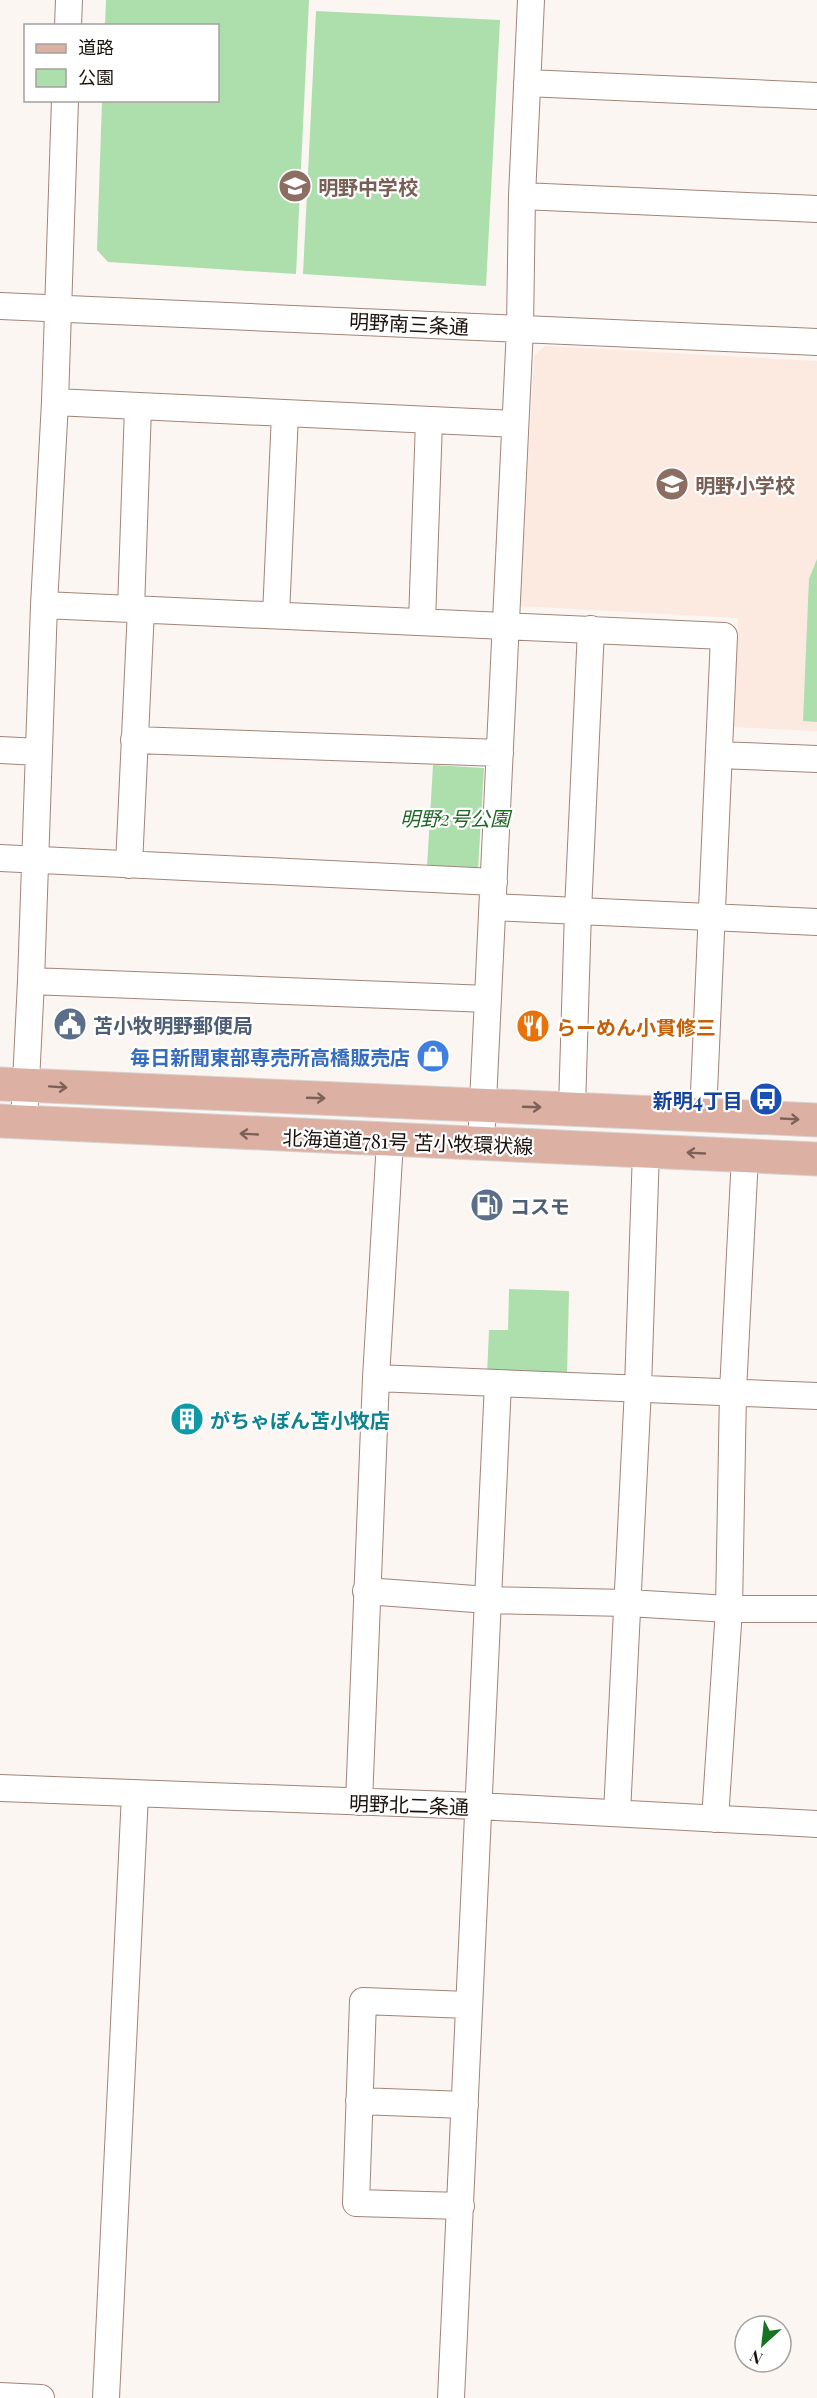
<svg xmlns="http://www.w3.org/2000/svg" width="817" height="2398" viewBox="0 0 817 2398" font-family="'Playfair Display','Noto Sans JP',serif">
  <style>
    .education { fill: #fce9e0 }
    .green { fill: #acdfac }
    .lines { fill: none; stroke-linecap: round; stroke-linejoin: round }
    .minor-casing { stroke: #a18479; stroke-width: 28 }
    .major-casing { stroke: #d6d4d3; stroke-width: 35 }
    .minor { stroke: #fff; stroke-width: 26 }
    .major { stroke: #dcb1a3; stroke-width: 33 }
    .oneway { stroke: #7c6158 }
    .labels { text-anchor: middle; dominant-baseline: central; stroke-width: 4.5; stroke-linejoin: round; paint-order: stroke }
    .education-label { font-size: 20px; font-weight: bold; fill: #785e54; stroke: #fff; text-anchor: start }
    .street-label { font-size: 20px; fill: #1b110d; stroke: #fff }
    .park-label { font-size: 20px; font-style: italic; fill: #1f6825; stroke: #fff }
    .service-label { font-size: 20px; font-weight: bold; fill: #4e5e75; stroke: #fff; text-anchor: start }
    .food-label { font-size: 20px; font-weight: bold; fill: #c56008; stroke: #fff; text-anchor: start }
    .shop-label { font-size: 20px; font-weight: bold; fill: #366cbe; stroke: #fff; text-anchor: end }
    .transit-label { font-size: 20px; font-weight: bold; fill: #164399; stroke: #fff; text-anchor: end }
    .culture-label { font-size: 20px; font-weight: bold; fill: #0d838f; stroke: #fff; text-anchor: start }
  </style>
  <rect width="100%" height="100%" fill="#fcf6f3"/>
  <!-- education -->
  <path class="education" d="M 545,346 L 817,361 L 817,731 L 733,727 L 738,618 L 520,606 L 534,356 Z"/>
  <!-- green -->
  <path class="green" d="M 106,0 L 309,0 L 296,274 L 108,262 L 97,250 L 102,101 L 218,100 L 218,26 L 105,25 Z
    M 316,11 L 500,20 L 486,286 L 303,274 Z
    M 817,559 L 817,722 L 803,721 L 809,579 Z
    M 433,765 L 484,768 L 478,870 L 427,867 Z
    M 509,1289 L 569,1291 L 567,1377 L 487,1375 L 489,1330 L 508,1330 Z"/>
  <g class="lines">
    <defs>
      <path id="minor" d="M 68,26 L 69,0
        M 527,83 L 817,96
        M 522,196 L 817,209
        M 0,306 L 817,342
        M 55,402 L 515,424
        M 44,605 L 724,636 L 703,1115
        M 131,609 L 138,407
        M 276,615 L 285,414
        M 422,622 L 429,421
        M 134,740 L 500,753
        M 0,750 L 39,752
        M 719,755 L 817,759
        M 0,858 L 494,882
        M 129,865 L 141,609
        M 493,907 L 817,922
        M 31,981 L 488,999
        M 572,1108 L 578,911 L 591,629
        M 24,1122 L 31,981 L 44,605 L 55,402 L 65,100
        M 481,1144 L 520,328 L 522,196 L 531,0
        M 376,1378 L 817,1396
        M 366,1591 L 488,1600 L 628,1603 L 729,1609 L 817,1609
        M 0,1788 L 478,1806 L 817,1824
        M 359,1802 L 376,1378 L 390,1141
        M 617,1813 L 638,1388 L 646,1151
        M 715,1819 L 729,1609 L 733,1391 L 745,1156
        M 359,2101 L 465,2105
        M 461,2206 L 356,2203 L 363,2001 L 468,2005
        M 0,2396 L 41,2398
        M 106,2398 L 135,1794
        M 451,2398 L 498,1383"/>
      <path id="major" d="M 0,1084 L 817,1120
        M 0,1121 L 817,1159"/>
    </defs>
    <!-- minor casing -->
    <use href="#minor" class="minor-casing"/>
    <!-- major casing -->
    <use href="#major" class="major-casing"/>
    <!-- minor -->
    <use href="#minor" class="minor"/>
    <!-- major -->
    <use href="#major" class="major"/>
  </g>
  <!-- one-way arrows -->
  <defs><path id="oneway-shaft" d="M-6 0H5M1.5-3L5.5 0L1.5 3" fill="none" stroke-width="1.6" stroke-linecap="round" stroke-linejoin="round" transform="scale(1.5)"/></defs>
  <g class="oneway">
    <use href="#oneway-shaft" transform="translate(58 1087) rotate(4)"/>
    <use href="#oneway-shaft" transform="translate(316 1098) rotate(2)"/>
    <use href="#oneway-shaft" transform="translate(532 1107) rotate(2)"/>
    <use href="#oneway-shaft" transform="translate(790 1119) rotate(3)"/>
    <use href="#oneway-shaft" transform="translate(249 1134) rotate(-177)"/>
    <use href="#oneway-shaft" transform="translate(696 1153) rotate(-177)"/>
  </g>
  <!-- icons -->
  <defs>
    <symbol id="school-disc" viewBox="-11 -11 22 22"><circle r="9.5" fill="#8d6e63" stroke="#fff"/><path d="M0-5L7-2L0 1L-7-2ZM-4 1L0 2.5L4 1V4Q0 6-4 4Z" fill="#fff"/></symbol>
    <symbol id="civic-disc" viewBox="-11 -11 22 22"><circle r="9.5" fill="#5c6f8a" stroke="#fff"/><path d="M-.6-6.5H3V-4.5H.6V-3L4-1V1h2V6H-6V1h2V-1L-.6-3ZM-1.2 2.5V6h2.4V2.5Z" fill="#fff"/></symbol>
    <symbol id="restaurant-disc" viewBox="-11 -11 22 22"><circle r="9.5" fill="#e8710a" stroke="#fff"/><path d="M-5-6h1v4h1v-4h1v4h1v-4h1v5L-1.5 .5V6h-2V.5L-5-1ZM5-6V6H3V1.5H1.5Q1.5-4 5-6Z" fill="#fff"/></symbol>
    <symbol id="shop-disc" viewBox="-11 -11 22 22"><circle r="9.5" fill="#3f7fe0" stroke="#fff"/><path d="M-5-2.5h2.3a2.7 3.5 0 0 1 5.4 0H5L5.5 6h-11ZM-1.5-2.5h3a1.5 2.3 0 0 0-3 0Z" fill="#fff"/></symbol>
    <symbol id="bus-disc" viewBox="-11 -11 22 22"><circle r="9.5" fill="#1a4fb4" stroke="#fff"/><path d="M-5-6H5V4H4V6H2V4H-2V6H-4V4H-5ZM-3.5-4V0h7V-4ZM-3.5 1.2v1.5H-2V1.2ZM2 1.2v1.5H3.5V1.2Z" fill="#fff"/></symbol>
    <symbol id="fuel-disc" viewBox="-11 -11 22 22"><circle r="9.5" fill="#5c6f8a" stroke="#fff"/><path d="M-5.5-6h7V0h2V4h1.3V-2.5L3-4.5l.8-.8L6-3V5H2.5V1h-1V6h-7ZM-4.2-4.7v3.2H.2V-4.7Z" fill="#fff"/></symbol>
    <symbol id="building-disc" viewBox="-11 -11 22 22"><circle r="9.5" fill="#0f9aa8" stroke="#fff"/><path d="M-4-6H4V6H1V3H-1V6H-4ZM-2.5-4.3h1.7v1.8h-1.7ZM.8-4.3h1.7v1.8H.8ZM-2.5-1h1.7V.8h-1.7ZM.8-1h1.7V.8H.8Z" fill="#fff"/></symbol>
  </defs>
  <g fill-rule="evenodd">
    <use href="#school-disc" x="276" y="167" width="38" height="38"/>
    <use href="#school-disc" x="653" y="465" width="38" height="38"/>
    <use href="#civic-disc" x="51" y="1005" width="38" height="38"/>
    <use href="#restaurant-disc" x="514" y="1007" width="38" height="38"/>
    <use href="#shop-disc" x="414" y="1037" width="38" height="38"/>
    <use href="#bus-disc" x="747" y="1080" width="38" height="38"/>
    <use href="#fuel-disc" x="468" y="1186" width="38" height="38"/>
    <use href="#building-disc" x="168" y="1400" width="38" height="38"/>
  </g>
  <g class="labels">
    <!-- education labels -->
    <g class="education-label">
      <text x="318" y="186">明野中学校</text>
      <text x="695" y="484">明野小学校</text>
    </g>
    <!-- street labels -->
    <g class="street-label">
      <text transform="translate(409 323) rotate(3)">明野南三条通</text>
      <text transform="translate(408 1141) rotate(2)">北海道道781号 苫小牧環状線</text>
      <text transform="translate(409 1804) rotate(2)">明野北二条通</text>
    </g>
    <!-- park labels -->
    <g class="park-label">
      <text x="455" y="817">明野2号公園</text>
    </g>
    <!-- service labels -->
    <g class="service-label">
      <text x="93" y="1024">苫小牧明野郵便局</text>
      <text x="510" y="1205">コスモ</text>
    </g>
    <!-- food labels -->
    <g class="food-label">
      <text x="556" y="1026">らーめん小貫修三</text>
    </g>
    <!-- shop labels -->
    <g class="shop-label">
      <text x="410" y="1056">毎日新聞東部専売所高橋販売店</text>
    </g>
    <!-- transit labels -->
    <g class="transit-label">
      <text x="743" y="1099">新明4丁目</text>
    </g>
    <!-- culture labels -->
    <g class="culture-label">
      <text x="210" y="1419">がちゃぽん苫小牧店</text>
    </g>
  </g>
  <!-- legend -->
  <rect x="24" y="24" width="195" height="78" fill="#ffffff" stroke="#a4a09e" stroke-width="1.5"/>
  <rect x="36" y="44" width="30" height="9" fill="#dcb1a3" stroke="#a4a09e" stroke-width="1.5"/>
  <text x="78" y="54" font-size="18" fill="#1b110d">道路</text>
  <rect x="36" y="69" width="30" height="18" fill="#acdfac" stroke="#a4a09e" stroke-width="1.5"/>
  <text x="78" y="84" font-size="18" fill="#1b110d">公園</text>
  <!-- north arrow -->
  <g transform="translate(763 2344) rotate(207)"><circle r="28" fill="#ffffff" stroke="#a4a09e" stroke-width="1.5"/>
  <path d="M0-4.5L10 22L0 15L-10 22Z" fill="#167321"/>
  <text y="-9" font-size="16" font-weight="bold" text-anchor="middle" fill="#1b110d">N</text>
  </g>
</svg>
